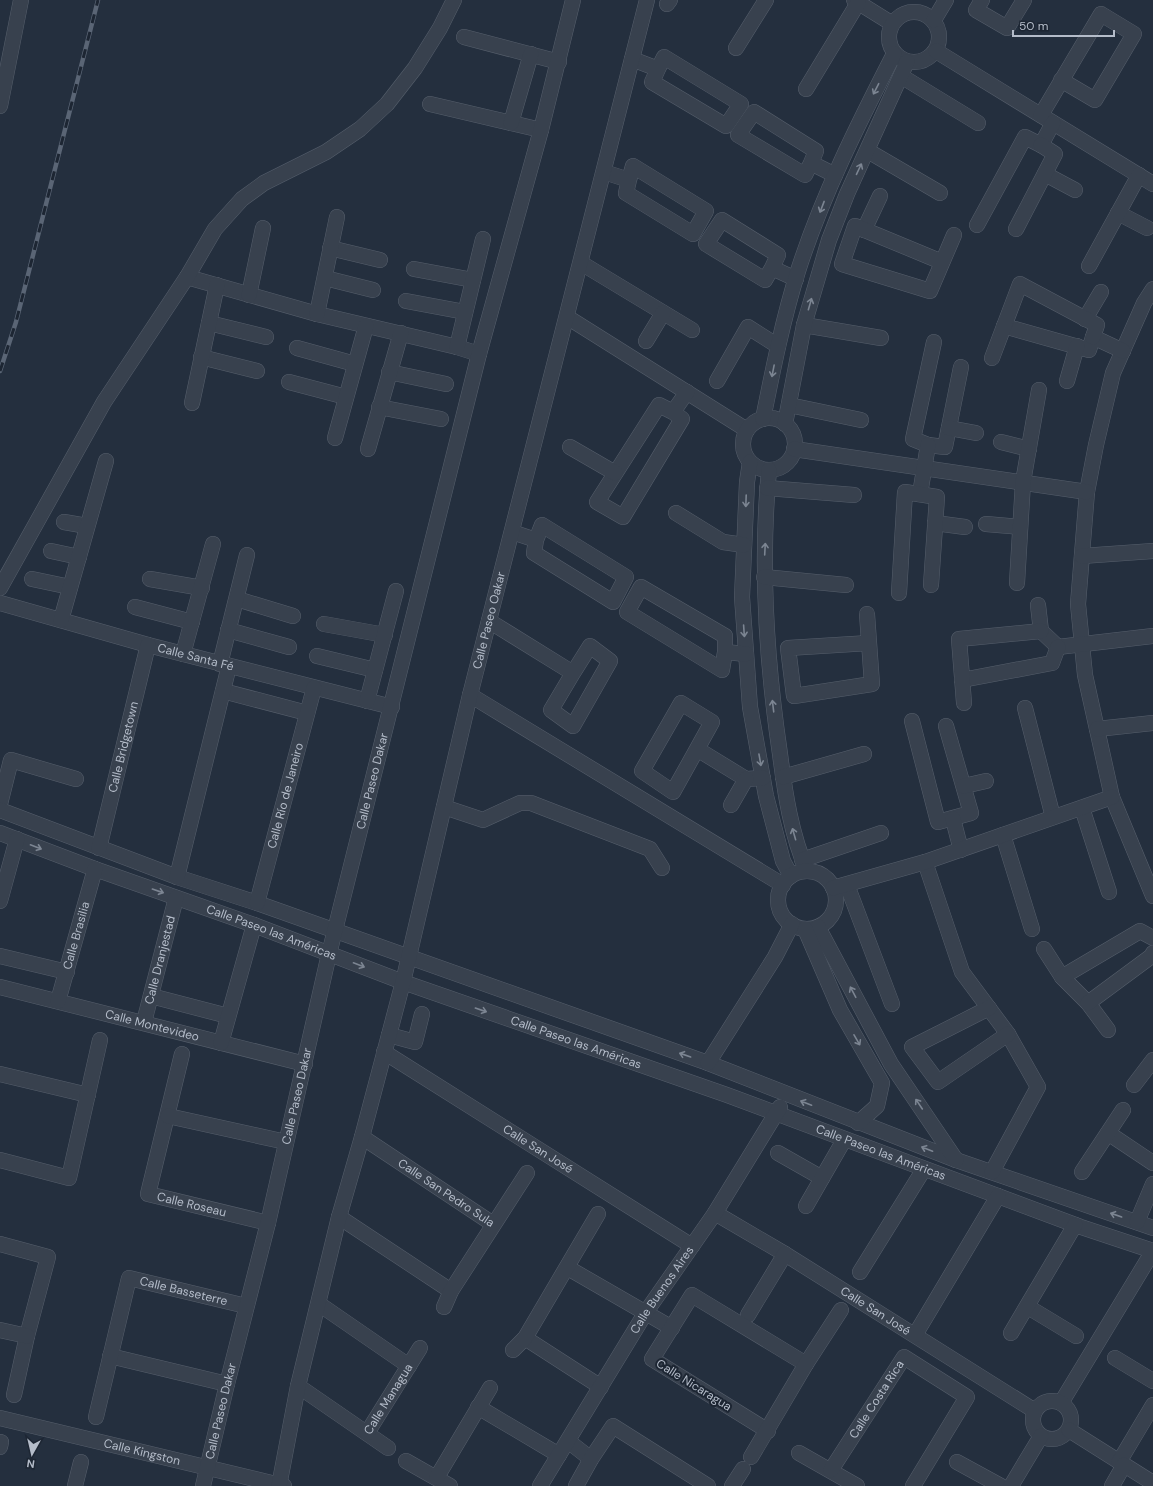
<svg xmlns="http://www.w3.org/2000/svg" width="1153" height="1486" viewBox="0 0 1153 1486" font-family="'DM Sans',sans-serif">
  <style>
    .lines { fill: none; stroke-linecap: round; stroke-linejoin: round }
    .minor-casing { stroke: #565f6c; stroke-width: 16 }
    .minor { stroke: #38414e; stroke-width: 15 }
    .rail-casing { stroke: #5a6575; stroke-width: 4.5 }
    .rail { stroke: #1d2633; stroke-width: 3; stroke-dasharray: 9; stroke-linecap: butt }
    .oneway { stroke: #7c8592 }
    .labels { text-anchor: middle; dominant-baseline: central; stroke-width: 4; stroke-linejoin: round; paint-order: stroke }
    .street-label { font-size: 12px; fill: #b4bcc9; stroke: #1d2633 }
  </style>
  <rect width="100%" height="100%" fill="#242f3e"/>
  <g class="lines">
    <defs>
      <g id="minor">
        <path d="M 854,0 L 891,23"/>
        <path d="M 982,0 L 976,10 L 1007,28 L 1024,0"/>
        <path d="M 667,4 L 670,0"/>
        <circle cx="914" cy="37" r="25"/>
        <path d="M 934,20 L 946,0"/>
        <path d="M 464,37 L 559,62"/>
        <path d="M 736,48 L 766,0"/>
        <path d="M 936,51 L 1153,184"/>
        <path d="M 632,59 L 658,69 L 664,57 L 741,104 L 726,126 L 652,82 L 658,69"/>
        <path d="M 901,76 L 978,123"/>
        <path d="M 806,89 L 858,3"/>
        <path d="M 430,104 L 541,130"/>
        <path d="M 0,106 L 21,0"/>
        <path d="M 1041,115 L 1101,14 L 1134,34 L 1095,100 L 1061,80"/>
        <path d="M 511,123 L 531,54"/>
        <path d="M 868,151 L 940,193"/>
        <path d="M 811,163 L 816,151 L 754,112 L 738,135 L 805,175 L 811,163 L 835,175"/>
        <path d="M 604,172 L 629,180 L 626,193 L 693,234 L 706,211 L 633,166 L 629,180"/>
        <path d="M 1045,174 L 1075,190"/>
        <path d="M 1118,213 L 1147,228"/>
        <path d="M 977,225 L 1025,137 L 1041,145 L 1053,123"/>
        <path d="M 1016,229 L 1055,154 L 1041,145"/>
        <path d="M 864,230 L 880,196"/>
        <path d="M 330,248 L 380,260"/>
        <path d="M 942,262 L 855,226 L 842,264 L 930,291 L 954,235"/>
        <path d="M 581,263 L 692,330"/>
        <path d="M 1089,266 L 1139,175"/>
        <path d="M 772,268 L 778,255 L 722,220 L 706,244 L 765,280 L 772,268 L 796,279"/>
        <path d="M 414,269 L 473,280"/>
        <path d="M 187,277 L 317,314 L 457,347 L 479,354"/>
        <path d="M 325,278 L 373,290"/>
        <path d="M 1153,289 L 1144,303 L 1113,373 L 1096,445 L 1087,492 L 1078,604 L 1085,675 L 1112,797 L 1153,896"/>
        <path d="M 249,295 L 263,228"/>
        <path d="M 406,301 L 465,312"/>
        <path d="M 317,314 L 337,217"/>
        <path d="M 567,317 L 747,430"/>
        <path d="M 1085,319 L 1101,292"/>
        <path d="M 209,323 L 266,337"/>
        <path d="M 804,325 L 881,338"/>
        <path d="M 1004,326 L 1089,350 L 1093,337 L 1123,351"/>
        <path d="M 646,341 L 663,313"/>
        <path d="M 934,342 L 913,439 L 928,445 L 945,447 L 961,367"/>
        <path d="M 457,347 L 483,239"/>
        <path d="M 297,348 L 355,364"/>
        <path d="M 201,357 L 257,371"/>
        <path d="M 992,358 L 1020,284 L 1097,325 L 1093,337"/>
        <path d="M 389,372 L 446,384"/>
        <path d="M 717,381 L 748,327 L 778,346"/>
        <path d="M 1067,381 L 1077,346"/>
        <path d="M 289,382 L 346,397"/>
        <path d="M 192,403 L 217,285"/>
        <path d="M 789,405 L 861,420"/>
        <path d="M 379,407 L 441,419"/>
        <path d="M 673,412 L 659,405 L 597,502 L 623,517 L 682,419 L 673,412 L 687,392"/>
        <circle cx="769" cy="444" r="26"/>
        <path d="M 763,419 C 773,369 783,319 798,271 C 822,196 858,124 894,54"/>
        <path d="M 785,424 L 804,325 L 829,240 L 847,194 L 907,62"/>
        <path d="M 949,428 L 976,433"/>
        <path d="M 335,438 L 366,326"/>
        <path d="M 1001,442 L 1029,449"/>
        <path d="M 570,447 L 615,473"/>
        <path d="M 368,449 L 401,333"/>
        <path d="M 794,449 L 1087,492"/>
        <path d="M 750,462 L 747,482 L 742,597 L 750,707 L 766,796 L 783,861 L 791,876"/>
        <path d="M 769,470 C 760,565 766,659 780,754 C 785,793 791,834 807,871"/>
        <path d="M 767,488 L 854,495"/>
        <path d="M 920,494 L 928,445"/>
        <path d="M 676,513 L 723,542 L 744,545"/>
        <path d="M 64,522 L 87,526"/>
        <path d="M 935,523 L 965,527"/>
        <path d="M 986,524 L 1020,527"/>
        <path d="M 512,532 L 536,540 L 534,553 L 613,602 L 626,577 L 542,525 L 536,540"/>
        <path d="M 51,551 L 79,557"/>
        <path d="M 1082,556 L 1153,551"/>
        <path d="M 764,577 L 846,585"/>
        <path d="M 32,579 L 70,587"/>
        <path d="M 150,579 L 202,588"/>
        <path d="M 1017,583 L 1023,482 L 1039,390"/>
        <path d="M 0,588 L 104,402 L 187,277 L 215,229 L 242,199 L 264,183 L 326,152 L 360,129 L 387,104 L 415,68 L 440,28 L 454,0"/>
        <path d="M 899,593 L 905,492 L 937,497 L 931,585"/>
        <path d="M 237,599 L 293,616"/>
        <path id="s1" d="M 0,603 L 148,645 L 392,707"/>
        <path d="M 1038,605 L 1041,631 L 1058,647"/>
        <path d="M 135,607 L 192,622"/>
        <path d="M 867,614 L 872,684 L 794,696 L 788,648 L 869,643"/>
        <path d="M 61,620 L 106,461"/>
        <path d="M 489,621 L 573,673 L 551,710 L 573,726 L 610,661 L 590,646 L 573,673"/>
        <path d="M 324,624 L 385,635"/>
        <path d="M 228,630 L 289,647"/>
        <path d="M 1058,647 L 1153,636"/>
        <path d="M 725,652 L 725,636 L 641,587 L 627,612 L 722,670 L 725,652 L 746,654"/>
        <path d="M 183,654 L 213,544"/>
        <path d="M 317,656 L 375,670"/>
        <path d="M 220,664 L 247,555"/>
        <path d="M 962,680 L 1052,663 L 1058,647"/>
        <path d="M 223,691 L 307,713"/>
        <path d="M 470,695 L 783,885"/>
        <path d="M 367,701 L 396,591"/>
        <path d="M 964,703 L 959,639 L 1041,631"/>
        <path d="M 1025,708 L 1053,817"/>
        <path d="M 912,721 L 938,822 L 971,813 L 946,726"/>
        <path d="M 1097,729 L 1153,723"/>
        <path d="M 697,749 L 712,722 L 681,703 L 642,771 L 673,792 L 697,749 L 746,779 L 763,778"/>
        <path d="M 783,777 L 864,754"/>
        <path d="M 964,786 L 986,781"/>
        <path d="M 0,804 L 11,760 L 76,779"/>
        <path d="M 731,805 L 746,779"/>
        <path d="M 444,807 L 483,820 L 520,803 L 531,803 L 650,849 L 662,868"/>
        <path d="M 1082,808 L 1109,892"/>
        <path d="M 0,810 L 177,877 L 257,903 L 708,1063 L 956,1160 L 1153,1228"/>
        <path d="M 953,819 L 961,850"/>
        <path id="s2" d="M 0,833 L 95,869 L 254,925 L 403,982 L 727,1095 L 1081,1227 L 1153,1251 L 1061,1403"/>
        <path d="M 1003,835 L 1032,929"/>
        <path id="s3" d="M 99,848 L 148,645"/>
        <path d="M 802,860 L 881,833"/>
        <path d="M 925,862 L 962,972 L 1008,1034 L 1038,1087 L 992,1172"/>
        <circle cx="807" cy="900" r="29"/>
        <path d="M 177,877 L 229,666"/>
        <path d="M 847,885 L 892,1004"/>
        <path d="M 833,888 L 925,862 L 1112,797"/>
        <path d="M 0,901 L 17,839"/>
        <path id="s4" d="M 257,903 L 314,688"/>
        <path d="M 818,927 L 891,1064 L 956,1160"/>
        <path d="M 805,929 L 840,1010 L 882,1083 L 877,1106 L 858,1123"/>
        <path d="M 1044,949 L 1062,977 L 1088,1003 L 1108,1030"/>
        <path d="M 0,956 L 67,972"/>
        <path d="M 1062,977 L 1140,931 L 1153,938"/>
        <path id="s5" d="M 0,987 L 305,1064"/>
        <path d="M 151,996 L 228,1016"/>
        <path id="s6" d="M 58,1001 L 95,869"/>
        <path d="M 1088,1003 L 1153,955 L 1153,953"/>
        <path d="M 989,1008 L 912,1047 L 938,1082 L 1008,1034"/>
        <path id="s7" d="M 144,1022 L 176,898"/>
        <path d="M 389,1035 L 415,1042 L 422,1014"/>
        <path d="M 221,1043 L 254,925"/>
        <path id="s8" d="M 384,1052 L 692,1246"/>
        <path id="s9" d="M 182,1054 L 148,1194 L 268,1223"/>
        <path d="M 708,1063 L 775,957 L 792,924"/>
        <path d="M 0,1074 L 88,1095"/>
        <path d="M 1134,1085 L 1153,1060"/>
        <path d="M 168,1116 L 286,1142"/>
        <path d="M 1108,1133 L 1153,1163"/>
        <path id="s10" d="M 362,1137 L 493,1224"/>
        <path d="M 778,1153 L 822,1178"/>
        <path d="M 0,1160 L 69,1178 L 100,1040"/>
        <path d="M 1082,1172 L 1123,1110"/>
        <path d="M 806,1206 L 844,1140"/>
        <path id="s11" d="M 715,1213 L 785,1254 L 1035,1411"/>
        <path d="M 339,1217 L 451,1291"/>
        <path d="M 1137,1222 L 1153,1184"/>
        <path d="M 0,1244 L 48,1257 L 27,1336 L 14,1395"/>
        <path d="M 568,1268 L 672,1328"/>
        <path d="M 860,1272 L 924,1169"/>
        <path d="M 319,1304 L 409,1366"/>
        <path d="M 444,1307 L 451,1291 L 527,1173"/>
        <path d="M 1028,1307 L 1076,1336"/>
        <path d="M 748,1315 L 785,1254"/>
        <path d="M 0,1330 L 27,1336"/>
        <path d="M 1011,1333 L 1075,1225"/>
        <path d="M 915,1335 L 998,1196"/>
        <path d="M 525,1338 L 601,1387"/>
        <path d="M 513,1350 L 525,1338 L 598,1214"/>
        <path d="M 110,1356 L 227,1384"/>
        <path d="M 1115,1358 L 1153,1381"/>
        <path d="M 298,1386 L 388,1448"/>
        <circle cx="1052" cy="1420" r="19"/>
        <path d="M 478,1407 L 559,1455"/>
        <path id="s12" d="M 96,1417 L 129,1278 L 246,1306"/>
        <path id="s13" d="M 0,1418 L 284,1486"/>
        <path d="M 1069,1430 L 1153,1483"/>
        <path d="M 768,1431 L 652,1359 L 692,1295 L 806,1364"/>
        <path id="s14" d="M 367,1433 L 420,1348"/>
        <path d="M 568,1441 L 591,1459"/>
        <path d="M 0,1447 L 1,1442"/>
        <path d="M 799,1453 L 857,1486"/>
        <path d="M 751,1457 L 806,1364 L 841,1310"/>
        <path d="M 406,1461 L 450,1486"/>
        <path d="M 957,1462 L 1001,1486"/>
        <path d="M 1119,1462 L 1153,1405"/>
        <path id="s15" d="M 831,1470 L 904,1357 L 967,1397 L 913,1486"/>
        <path d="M 437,1477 L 490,1388"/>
        <path d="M 75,1486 L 81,1462"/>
        <path id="s16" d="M 203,1486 L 227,1384 L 268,1223 L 329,954 L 479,354 L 541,130 L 573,0"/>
        <path id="s17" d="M 279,1486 L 298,1386 L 339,1217 L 362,1137 L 403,982 L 470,695 L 647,0"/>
        <path id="s18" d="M 540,1486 L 646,1312 L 715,1213 L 780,1107"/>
        <path d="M 576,1486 L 591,1459 L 613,1426 L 708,1486"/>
        <path d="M 732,1486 L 743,1469"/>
        <path d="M 1011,1486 L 1041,1436"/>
        <path d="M 1112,1486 L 1124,1465"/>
      </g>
    </defs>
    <!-- minor casing -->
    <use href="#minor" class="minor-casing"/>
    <!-- minor -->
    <use href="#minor" class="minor"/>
    <defs>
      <path id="rail" d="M 0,371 L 16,322 L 98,0"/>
    </defs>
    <!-- rail casing -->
    <use href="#rail" class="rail-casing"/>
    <!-- rail -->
    <use href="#rail" class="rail"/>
  </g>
  <!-- one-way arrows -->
  <defs><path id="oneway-shaft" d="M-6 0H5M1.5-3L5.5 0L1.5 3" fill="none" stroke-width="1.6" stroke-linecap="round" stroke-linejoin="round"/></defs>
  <g class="oneway">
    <use href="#oneway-shaft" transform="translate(876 89) rotate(117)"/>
    <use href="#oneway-shaft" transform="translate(859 169) rotate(-65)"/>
    <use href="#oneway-shaft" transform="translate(822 207) rotate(111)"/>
    <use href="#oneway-shaft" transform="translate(810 304) rotate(-74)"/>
    <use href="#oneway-shaft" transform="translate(773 371) rotate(101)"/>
    <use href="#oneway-shaft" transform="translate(746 501) rotate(92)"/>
    <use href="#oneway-shaft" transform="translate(765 549) rotate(-87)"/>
    <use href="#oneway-shaft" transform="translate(744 631) rotate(86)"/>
    <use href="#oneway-shaft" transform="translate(773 706) rotate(-97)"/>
    <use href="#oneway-shaft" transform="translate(760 760) rotate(80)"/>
    <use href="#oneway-shaft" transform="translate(794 834) rotate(-106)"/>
    <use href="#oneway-shaft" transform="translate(36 847) rotate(21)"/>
    <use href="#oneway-shaft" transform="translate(158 891) rotate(19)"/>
    <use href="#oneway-shaft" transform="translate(359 965) rotate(21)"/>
    <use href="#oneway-shaft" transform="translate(853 992) rotate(-118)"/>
    <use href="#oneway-shaft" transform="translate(481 1010) rotate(19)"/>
    <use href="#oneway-shaft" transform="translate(857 1040) rotate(60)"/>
    <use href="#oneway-shaft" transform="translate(685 1055) rotate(-161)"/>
    <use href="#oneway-shaft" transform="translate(806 1103) rotate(-159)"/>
    <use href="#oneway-shaft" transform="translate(919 1104) rotate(-124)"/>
    <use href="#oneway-shaft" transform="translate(927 1149) rotate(-159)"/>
    <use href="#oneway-shaft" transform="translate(1116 1215) rotate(-161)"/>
  </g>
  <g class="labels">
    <!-- street labels -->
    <g class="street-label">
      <text stroke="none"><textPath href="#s17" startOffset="891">Calle Paseo Oakar</textPath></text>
      <text stroke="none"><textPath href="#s1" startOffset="203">Calle Santa Fé</textPath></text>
      <text stroke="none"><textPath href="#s3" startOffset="104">Calle Bridgetown</textPath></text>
      <text stroke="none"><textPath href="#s16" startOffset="725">Calle Paseo Dakar</textPath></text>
      <text stroke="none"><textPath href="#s4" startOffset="111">Calle Río de Janeiro</textPath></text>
      <text stroke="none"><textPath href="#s2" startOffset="289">Calle Paseo las Américas</textPath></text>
      <text stroke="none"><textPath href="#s6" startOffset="68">Calle Brasilia</textPath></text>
      <text stroke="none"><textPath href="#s7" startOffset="64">Calle Dranjestad</textPath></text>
      <text stroke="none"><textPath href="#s5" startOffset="157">Calle Montevideo</textPath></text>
      <text stroke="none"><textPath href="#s2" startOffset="613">Calle Paseo las Américas</textPath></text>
      <text stroke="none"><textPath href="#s16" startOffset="401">Calle Paseo Dakar</textPath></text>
      <text stroke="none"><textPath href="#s8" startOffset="182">Calle San José</textPath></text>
      <text stroke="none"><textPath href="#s2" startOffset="937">Calle Paseo las Américas</textPath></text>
      <text stroke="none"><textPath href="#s10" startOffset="101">Calle San Pedro Sula</textPath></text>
      <text stroke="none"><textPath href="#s9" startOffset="189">Calle Roseau</textPath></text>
      <text stroke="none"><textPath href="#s18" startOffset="231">Calle Buenos Aires</textPath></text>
      <text stroke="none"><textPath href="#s12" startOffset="199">Calle Basseterre</textPath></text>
      <text stroke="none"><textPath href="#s11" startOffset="188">Calle San José</textPath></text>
      <text transform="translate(694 1385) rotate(32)">Calle Nicaragua</text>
      <text stroke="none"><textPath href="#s14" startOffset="40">Calle Managua</textPath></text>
      <text stroke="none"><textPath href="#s15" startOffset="84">Calle Costa Rica</textPath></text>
      <text stroke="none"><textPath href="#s16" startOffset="77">Calle Paseo Dakar</textPath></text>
      <text stroke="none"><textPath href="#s13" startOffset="146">Calle Kingston</textPath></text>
    </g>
  </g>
  <!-- north arrow -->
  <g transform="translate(32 1454) rotate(188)" stroke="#1d2633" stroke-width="3" paint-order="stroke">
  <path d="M0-3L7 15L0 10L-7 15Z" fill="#b4bcc9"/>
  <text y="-6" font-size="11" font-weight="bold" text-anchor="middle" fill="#b4bcc9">N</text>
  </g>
  <!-- scale -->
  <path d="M1013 30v6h101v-6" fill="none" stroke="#b4bcc9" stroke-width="2"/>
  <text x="1019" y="30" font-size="12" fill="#b4bcc9" stroke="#1d2633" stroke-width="3" paint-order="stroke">50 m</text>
</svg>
